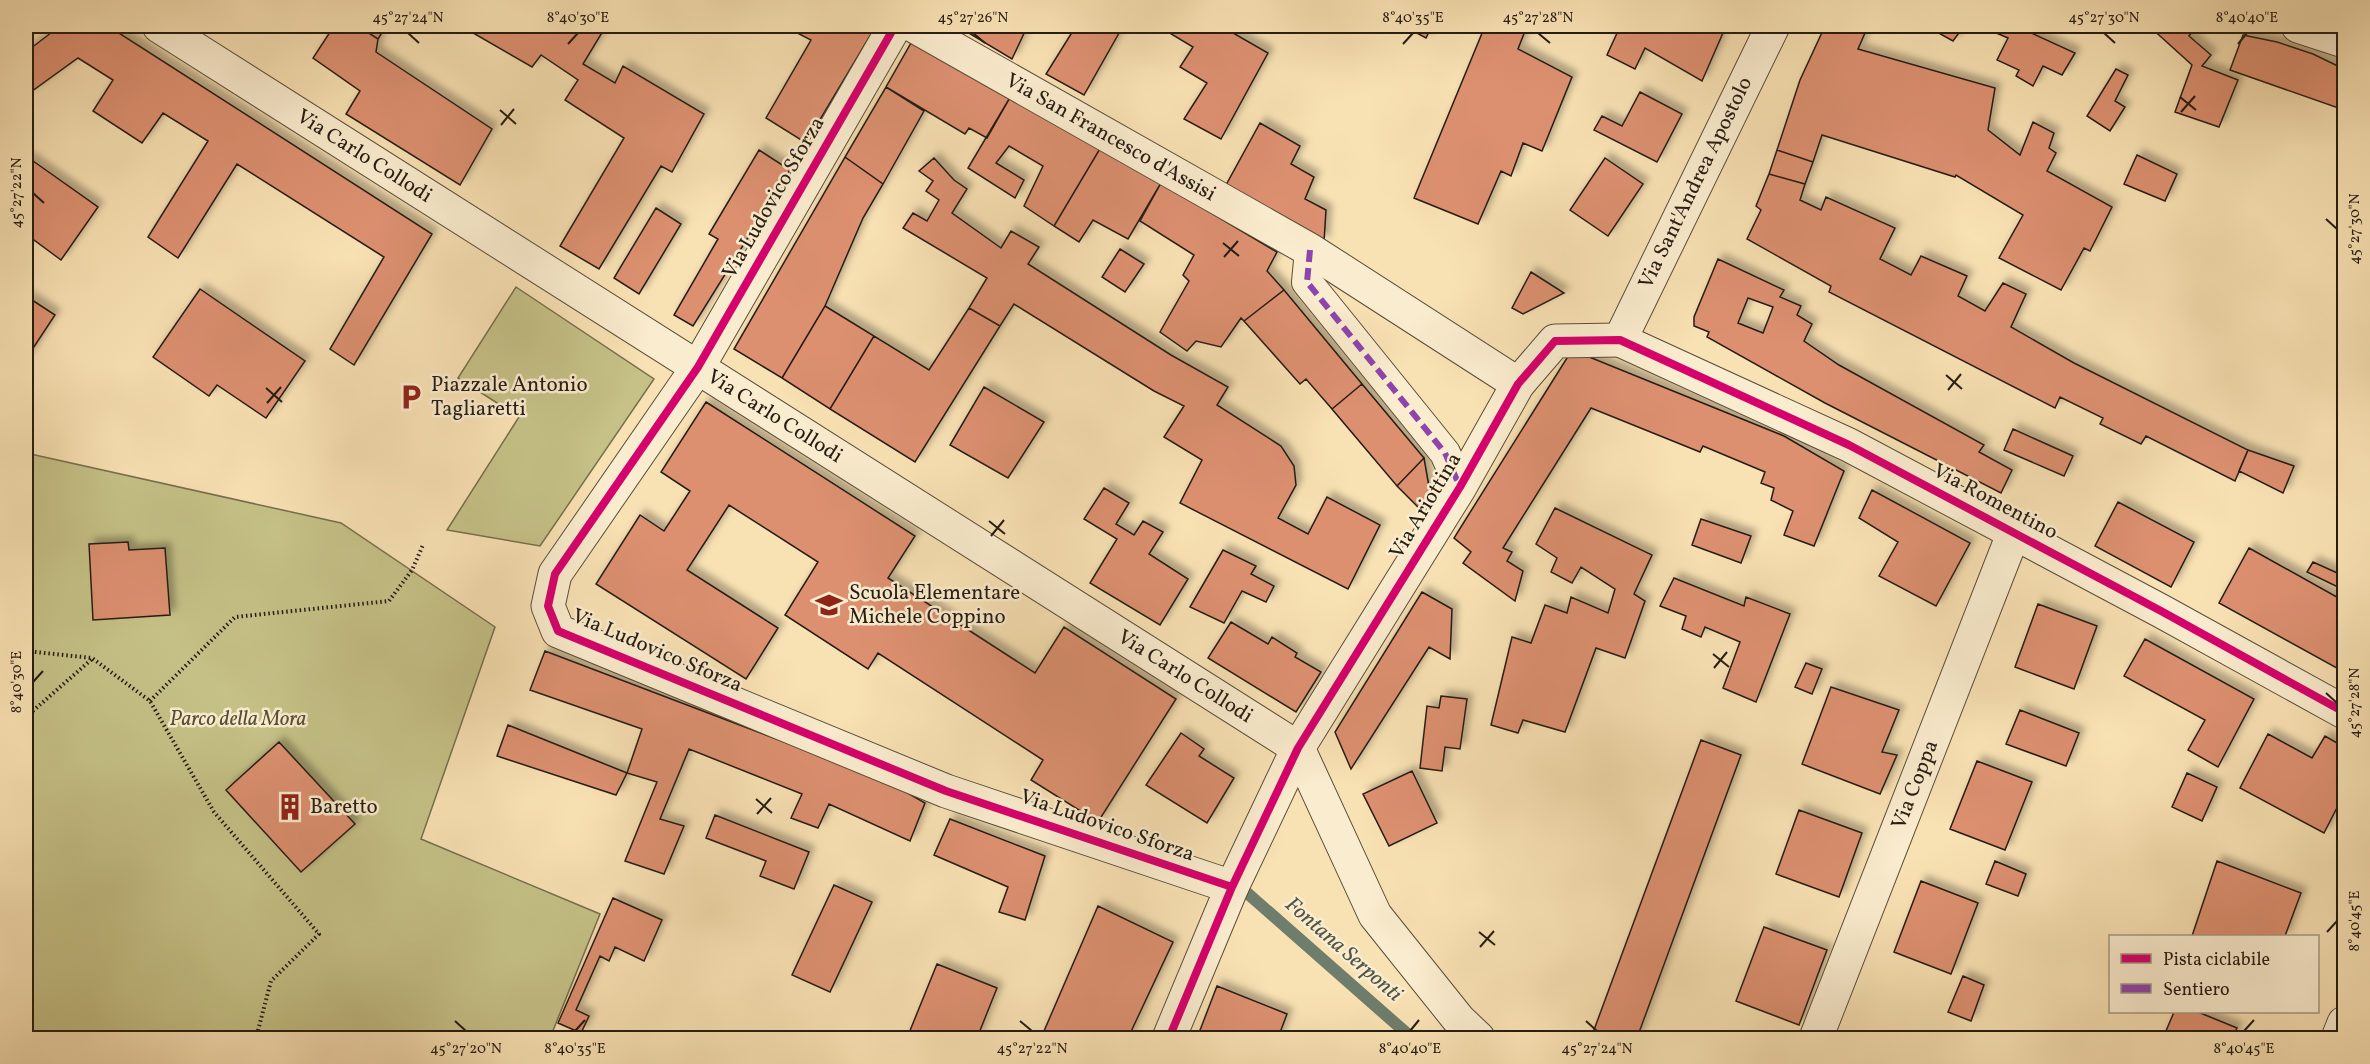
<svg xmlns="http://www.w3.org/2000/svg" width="2370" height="1064" viewBox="0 0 2370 1064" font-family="Vollkorn,serif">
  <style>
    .green { fill: #c5c187; stroke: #766e4d; stroke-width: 1.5 }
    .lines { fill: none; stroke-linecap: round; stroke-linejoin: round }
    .stream { stroke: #6f7d6c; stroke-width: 12 }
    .building { fill: #dc9070; stroke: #261c13; stroke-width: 1.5; fill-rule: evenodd; filter: url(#shadow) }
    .pedestrian-casing { stroke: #5a4d3b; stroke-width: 32 }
    .minor-casing { stroke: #5a4d3b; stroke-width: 35 }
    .tertiary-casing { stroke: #5a4d3b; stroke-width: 35 }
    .path { stroke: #261c13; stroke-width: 4; stroke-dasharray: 1.5 3; stroke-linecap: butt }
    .pedestrian { stroke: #faecce; stroke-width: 30 }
    .minor { stroke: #faecce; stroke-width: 33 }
    .tertiary { stroke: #faecce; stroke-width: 33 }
    .quiet { stroke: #8e44ad; stroke-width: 6; stroke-dasharray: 12 6; stroke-linecap: butt }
    .cycleway-casing { stroke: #faecce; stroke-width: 11 }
    .cycleway { stroke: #d6006c; stroke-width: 8 }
    .ticks { fill: none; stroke: #261c13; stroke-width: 2 }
    .labels { text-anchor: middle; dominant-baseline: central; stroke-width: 5; stroke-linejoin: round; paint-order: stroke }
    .street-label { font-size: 21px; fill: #261c13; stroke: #faecce }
    .poi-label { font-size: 21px; fill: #261c13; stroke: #faecce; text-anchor: start }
    .park-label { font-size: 21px; font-style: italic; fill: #564e36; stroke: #faecce }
    .water-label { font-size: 22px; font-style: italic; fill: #505547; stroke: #faecce }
    .neatline { fill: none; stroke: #261c13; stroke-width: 2 }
    .ticks-label { font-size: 15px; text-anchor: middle; fill: #261c13 }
  </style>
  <defs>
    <filter id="shadow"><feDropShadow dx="5.5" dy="-5.5" stdDeviation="3" flood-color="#0004"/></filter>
  </defs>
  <rect width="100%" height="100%" fill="#f8e1b3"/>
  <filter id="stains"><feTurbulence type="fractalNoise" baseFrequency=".00333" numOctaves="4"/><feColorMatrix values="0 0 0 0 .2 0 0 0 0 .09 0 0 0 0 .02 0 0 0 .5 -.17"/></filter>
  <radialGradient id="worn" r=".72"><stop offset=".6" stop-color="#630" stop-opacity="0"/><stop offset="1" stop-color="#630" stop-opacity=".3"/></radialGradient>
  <!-- green -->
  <path class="green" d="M 516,287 L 654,379 L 540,546 L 447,530 L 519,417 L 458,378 Z
    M 26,453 L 341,523 L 495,627 L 421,839 L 600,914 L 550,1038 L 26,1038 Z"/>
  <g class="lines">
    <!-- stream -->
    <path class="stream" d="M 1246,892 L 1412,1038"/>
  </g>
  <!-- building -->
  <path class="building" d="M 60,26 L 108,26 L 432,234 L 354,365 L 330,349 L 384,257 L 237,164 L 178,258 L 148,237 L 208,141 L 163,113 L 142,143 L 93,111 L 113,80 L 78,58 L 28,94 L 26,92 L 26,52 Z
    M 334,26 L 358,26 L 378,39 L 376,52 L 492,129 L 460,185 L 346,114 L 360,91 L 313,58 Z
    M 358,26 L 386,26 L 378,39 Z
    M 461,26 L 606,26 L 583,64 L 615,83 L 623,66 L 704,114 L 672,172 L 661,166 L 599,269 L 560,246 L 624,138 L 565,100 L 578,80 L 541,55 L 532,67 Z
    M 784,26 L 876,26 L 806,143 L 766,118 L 811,40 Z
    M 957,26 L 1026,26 L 1027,27 L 1012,59 Z
    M 1076,26 L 1123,26 L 1084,95 L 1046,74 Z
    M 1158,26 L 1221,26 L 1268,53 L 1221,139 L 1184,119 L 1207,83 L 1180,67 L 1193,47 Z
    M 1413,26 L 1432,26 L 1426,38 L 1411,30 Z
    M 1485,26 L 1527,26 L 1518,49 L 1572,77 L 1542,151 L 1523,143 L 1511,176 L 1501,171 L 1478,224 L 1414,198 Z
    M 1606,26 L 1685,26 L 1691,28 L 1692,26 L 1726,26 L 1702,81 L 1645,48 L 1635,69 L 1607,55 L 1618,31 Z
    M 1825,26 L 1868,26 L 1858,49 L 1995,88 L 1988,130 L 2020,155 L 2033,122 L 2054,133 L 2049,148 L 2056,153 L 2047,171 L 2112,207 L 2090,251 L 2084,248 L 2061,290 L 1999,258 L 2023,215 L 1956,175 L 1955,177 L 1822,135 L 1813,162 L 1777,150 L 1800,80 Z
    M 1926,26 L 1964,26 L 1953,41 Z
    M 1980,26 L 2016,26 L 2075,53 L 2062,75 L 2043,66 L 2033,86 L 2016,76 L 2019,70 L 1997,60 L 2008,38 Z
    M 2149,26 L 2196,26 L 2189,36 L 2211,55 L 2202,66 L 2238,80 L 2219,127 L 2175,112 L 2192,65 Z
    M 2243,35 L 2277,42 L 2313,54 L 2344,69 L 2344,110 L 2230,70 Z
    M 915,36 L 1012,94 L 987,138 L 969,128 L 965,134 L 886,87 Z
    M 2116,69 L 2128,75 L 2115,101 L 2125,107 L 2110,131 L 2087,116 Z
    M 886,87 L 924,111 L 883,184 L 845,157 Z
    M 1640,92 L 1682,114 L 1657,162 L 1594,130 L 1602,116 L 1622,126 Z
    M 1012,94 L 1101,147 L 1054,226 L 1024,206 L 1043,166 L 1009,146 L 996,163 L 1024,180 L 1015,198 L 968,168 Z
    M 1260,123 L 1300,146 L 1291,164 L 1314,177 L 1305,199 L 1326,210 L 1324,242 L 1226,185 Z
    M 1101,147 L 1161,183 L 1128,239 L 1093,220 L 1079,242 L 1054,226 Z
    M 759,150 L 790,170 L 693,326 L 674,315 L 718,239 L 709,234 Z
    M 1777,150 L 1813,162 L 1805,184 L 1769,174 Z
    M 2137,155 L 2177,174 L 2165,201 L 2124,184 Z
    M 26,156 L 98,207 L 61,260 L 26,234 Z
    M 845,157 L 883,184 L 863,218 L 825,306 L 782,378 L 734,349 Z
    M 934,158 L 954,180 L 967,189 L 952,213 L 1001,248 L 1011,231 L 1039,247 L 1028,264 L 1171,355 L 1228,387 L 1217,405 L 1281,446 L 1294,466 L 1296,485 L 1278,518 L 1308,534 L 1327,497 L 1380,525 L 1348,589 L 1180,503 L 1202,460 L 1164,437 L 1184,406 L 1154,391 L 1014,304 L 1000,326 L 969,308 L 987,278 L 903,228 L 913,213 L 927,221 L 939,200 L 926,191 L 933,181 L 919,171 Z
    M 1605,158 L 1643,184 L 1608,236 L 1570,210 Z
    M 1769,174 L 1805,184 L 1800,200 L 1821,210 L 1826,197 L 1895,228 L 1880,259 L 1911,275 L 1921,256 L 1967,276 L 1958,296 L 1985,311 L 2003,283 L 2026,294 L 2011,327 L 2074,363 L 2248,450 L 2235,481 L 2146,436 L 2141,444 L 2100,424 L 2103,418 L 2060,397 L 2055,408 L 1829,292 L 1831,286 L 1747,239 L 1761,210 L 1756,206 Z
    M 1161,183 L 1277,252 L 1267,271 L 1284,290 L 1244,321 L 1241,318 L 1221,347 L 1196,341 L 1187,351 L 1160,332 L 1189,281 L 1183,275 L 1194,255 L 1140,221 Z
    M 656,208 L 681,224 L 639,294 L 614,278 Z
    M 1120,249 L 1144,264 L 1125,292 L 1102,277 Z
    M 1718,259 L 1784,290 L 1780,297 L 1801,306 L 1797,315 L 1812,324 L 1804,341 L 1839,365 L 1984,445 L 1979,452 L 2012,470 L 2001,493 L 1825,403 L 1707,337 L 1709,332 L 1694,326 L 1694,317 ZM 1748,298 L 1773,307 L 1763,333 L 1738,323 Z
    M 1531,272 L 1564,293 L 1523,314 L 1512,308 Z
    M 200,289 L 305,361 L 266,418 L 217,385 L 209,396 L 153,357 Z
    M 1284,290 L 1362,384 L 1332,409 L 1306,379 L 1300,384 L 1244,321 Z
    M 26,296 L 55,315 L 26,359 Z
    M 825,306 L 874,336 L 830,409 L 782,378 Z
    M 969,308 L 1000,326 L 915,462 L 830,409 L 874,336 L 929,370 Z
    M 1572,350 L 1784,436 L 1844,471 L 1814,546 L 1784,535 L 1793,511 L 1771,500 L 1774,488 L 1761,483 L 1765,472 L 1703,446 L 1700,452 L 1591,408 L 1503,548 L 1512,552 L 1507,561 L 1523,571 L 1515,601 L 1463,563 L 1471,552 L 1454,538 Z
    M 1362,384 L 1424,458 L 1397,486 L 1332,409 Z
    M 984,387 L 1044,422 L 1008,478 L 950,445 Z
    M 706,402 L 915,536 L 888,578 L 1035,673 L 1064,627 L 1176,699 L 1098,822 L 1031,780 L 1043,760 L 878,653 L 868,669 L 785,615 L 818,562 L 729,505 L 687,570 L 778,628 L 746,679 L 596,584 L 640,515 L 664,531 L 690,491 L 661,472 Z
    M 2013,429 L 2073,456 L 2064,476 L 2004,450 Z
    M 2248,450 L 2294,466 L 2283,493 L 2239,471 Z
    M 1424,458 L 1431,498 L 1422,511 L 1397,486 Z
    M 1104,488 L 1129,503 L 1116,524 L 1134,535 L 1143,521 L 1163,532 L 1149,554 L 1188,579 L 1160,625 L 1090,583 L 1117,539 L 1084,519 Z
    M 1872,490 L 1970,543 L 1936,606 L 1879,576 L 1898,542 L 1859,518 Z
    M 2118,502 L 2194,542 L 2171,587 L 2095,546 Z
    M 1555,508 L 1652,555 L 1634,594 L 1645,601 L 1625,658 L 1596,648 L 1565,732 L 1523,720 L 1518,733 L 1491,725 L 1512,637 L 1531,643 L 1545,605 L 1567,613 L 1571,597 L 1608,613 L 1615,589 L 1581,567 L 1572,583 L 1551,572 L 1557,558 L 1536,544 Z
    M 1701,519 L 1751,536 L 1741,563 L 1692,545 Z
    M 128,542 L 129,550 L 165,548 L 170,615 L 93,620 L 89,544 Z
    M 2249,548 L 2344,601 L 2344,672 L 2219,603 Z
    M 1223,550 L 1256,566 L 1251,574 L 1274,586 L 1266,602 L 1242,591 L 1224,623 L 1190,607 Z
    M 2313,562 L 2344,576 L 2344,590 L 2307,572 Z
    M 1674,578 L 1744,606 L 1746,597 L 1790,614 L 1756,702 L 1723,688 L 1740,642 L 1705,627 L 1701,637 L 1682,629 L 1686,616 L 1660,606 Z
    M 1422,592 L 1452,609 L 1450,659 L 1429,647 L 1351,769 L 1335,732 Z
    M 2038,604 L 2097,626 L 2074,689 L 2015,667 Z
    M 1231,622 L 1268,644 L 1272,637 L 1297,653 L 1295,657 L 1321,672 L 1296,712 L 1208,658 Z
    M 2145,639 L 2254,699 L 2218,767 L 2188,750 L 2205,720 L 2124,676 Z
    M 545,651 L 887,781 L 925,803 L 910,841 L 829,804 L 818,828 L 791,818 L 802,794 L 689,749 L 660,819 L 684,826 L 664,874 L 625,861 L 657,782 L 627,773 L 642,729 L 530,690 Z
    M 1806,663 L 1822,669 L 1812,694 L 1795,687 Z
    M 1831,687 L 1899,710 L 1882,752 L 1897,755 L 1880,794 L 1802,764 Z
    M 1441,696 L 1467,699 L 1460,749 L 1445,747 L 1442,771 L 1420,768 L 1427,706 L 1439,708 Z
    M 2020,710 L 2079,733 L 2066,766 L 2006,744 Z
    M 508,725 L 627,773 L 616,795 L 497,756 Z
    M 1181,733 L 1204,749 L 1199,756 L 1234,778 L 1207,823 L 1146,785 Z
    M 2268,734 L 2312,758 L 2325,736 L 2344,747 L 2344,794 L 2324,833 L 2240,788 Z
    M 1701,740 L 1741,755 L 1637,1038 L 1591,1038 Z
    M 279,742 L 355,824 L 301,872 L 226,790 Z
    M 1977,761 L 2032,782 L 2005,850 L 1950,829 Z
    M 1412,771 L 1437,823 L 1389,846 L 1363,794 Z
    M 2187,773 L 2217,787 L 2202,821 L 2172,807 Z
    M 1799,810 L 1862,833 L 1839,897 L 1776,874 Z
    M 715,815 L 809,852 L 794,889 L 760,876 L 766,861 L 706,838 Z
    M 950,819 L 1045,856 L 1025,920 L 999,912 L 1008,887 L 934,855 Z
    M 1995,861 L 2026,874 L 2018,896 L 1986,884 Z
    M 2217,861 L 2301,893 L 2285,936 L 2192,936 Z
    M 1921,881 L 1978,903 L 1951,974 L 1894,952 Z
    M 834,885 L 872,902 L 830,992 L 792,975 Z
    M 613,898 L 662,920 L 644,961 L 615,947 L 609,961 L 600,956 L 576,1010 L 589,1016 L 581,1033 L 558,1023 Z
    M 1098,906 L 1173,942 L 1128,1038 L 1041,1038 Z
    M 1764,927 L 1827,950 L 1799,1025 L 1736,1001 Z
    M 937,964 L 997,988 L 977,1038 L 907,1038 Z
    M 1963,976 L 1984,985 L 1971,1021 L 1948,1012 Z
    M 1217,986 L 1287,1014 L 1278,1038 L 1197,1038 Z
    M 2174,1012 L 2198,1012 L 2237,1028 L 2232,1038 L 2163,1038 Z"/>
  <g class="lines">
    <defs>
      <path id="pedestrian" d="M 1310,250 L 1307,282 L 1445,453 L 1460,487"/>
      <g id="minor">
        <path id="s1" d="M 159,26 L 1298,748"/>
        <path d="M 895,26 L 698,367 L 555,574 L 548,606 L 558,631 L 946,791 L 1232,887"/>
        <path id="s2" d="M 914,26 L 1310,250 L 1518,384"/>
        <path d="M 2298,26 L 2344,41"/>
        <path d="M 1298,748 L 1375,915 L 1459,1020 L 1478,1038"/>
        <path d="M 1169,1038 L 1232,887 L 1298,748 L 1460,487 L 1518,384 L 1555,341 L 1620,340"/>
        <path id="s3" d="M 1816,1038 L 2014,532"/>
        <path d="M 2338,1038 L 2344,1023"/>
      </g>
      <path id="tertiary" d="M 1773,26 L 1620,340 L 1849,445 L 2161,611 L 2344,712"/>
    </defs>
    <!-- pedestrian casing -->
    <use href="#pedestrian" class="pedestrian-casing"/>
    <!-- minor casing -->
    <use href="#minor" class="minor-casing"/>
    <!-- tertiary casing -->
    <use href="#tertiary" class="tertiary-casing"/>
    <!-- path -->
    <path class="path" d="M 26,651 L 92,658 L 150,701 L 214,812 L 319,934 L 271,981 L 256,1038
      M 150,701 L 235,617 L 389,601 L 412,570 L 423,545
      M 26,717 L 92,659"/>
    <!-- pedestrian -->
    <use href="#pedestrian" class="pedestrian"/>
    <!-- minor -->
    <use href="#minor" class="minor"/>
    <!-- tertiary -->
    <use href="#tertiary" class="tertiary"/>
    <!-- quiet -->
    <path class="quiet" d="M 1310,250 L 1307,282 L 1445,453 L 1460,487"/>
    <defs>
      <path id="cycleway" d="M 895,26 L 698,367 L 555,574 L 548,606 L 558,631 L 946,791 L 1232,887
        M 1169,1038 L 1232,887 L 1298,748 L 1460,487 L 1518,384 L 1555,341 L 1620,340 L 1849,445 L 2161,611 L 2344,712"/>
    </defs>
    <!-- cycleway casing -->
    <use href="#cycleway" class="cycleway-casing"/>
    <!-- cycleway -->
    <use href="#cycleway" class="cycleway"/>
  </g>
  <!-- ticks -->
  <path class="ticks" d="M 408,33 L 419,43M 973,33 L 985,43M 1538,33 L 1550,43M 2104,33 L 2115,43M 568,44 L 578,33M 1403,44 L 1413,33M 2238,44 L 2247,33M 2180,97 L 2196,110M 500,110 L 516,124M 2181,112 L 2195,96M 501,125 L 514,109M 33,193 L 44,203M 2326,219 L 2337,229M 1223,243 L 1239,256M 1224,257 L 1238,241M 1946,375 L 1962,389M 266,388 L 282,402M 1948,390 L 1961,374M 267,403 L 281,387M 989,521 L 1005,534M 991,536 L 1004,520M 1713,654 L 1729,667M 1714,668 L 1727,652M 33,682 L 43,671M 2326,693 L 2337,703M 756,799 L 772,813M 757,814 L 771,798M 1479,932 L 1495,945M 2327,932 L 2337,921M 1480,947 L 1494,931M 455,1021 L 466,1031M 1020,1021 L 1032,1031M 1586,1021 L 1597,1031M 575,1031 L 585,1020M 1410,1031 L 1419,1020M 2244,1031 L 2254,1020"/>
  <!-- icons -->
  <defs>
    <symbol id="parking-bare" viewBox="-9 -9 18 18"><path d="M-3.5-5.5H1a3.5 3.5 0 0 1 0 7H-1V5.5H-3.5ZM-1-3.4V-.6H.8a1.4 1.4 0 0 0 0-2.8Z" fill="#8f2418" stroke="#faecce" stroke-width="2.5" paint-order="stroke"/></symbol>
    <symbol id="school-bare" viewBox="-9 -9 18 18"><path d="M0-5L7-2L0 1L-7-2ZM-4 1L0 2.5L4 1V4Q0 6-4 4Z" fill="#8f2418" stroke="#faecce" stroke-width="2.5" paint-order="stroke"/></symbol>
    <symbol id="building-bare" viewBox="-9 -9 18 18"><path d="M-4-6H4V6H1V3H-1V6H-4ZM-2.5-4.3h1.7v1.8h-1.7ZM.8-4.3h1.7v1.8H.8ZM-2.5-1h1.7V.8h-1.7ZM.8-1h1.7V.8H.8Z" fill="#8f2418" stroke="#faecce" stroke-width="2.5" paint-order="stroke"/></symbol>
  </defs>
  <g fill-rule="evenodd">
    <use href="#parking-bare" x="392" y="378" width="38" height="38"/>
    <use href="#school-bare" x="810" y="586" width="38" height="38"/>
    <use href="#building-bare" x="271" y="788" width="38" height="38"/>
  </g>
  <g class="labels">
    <!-- street labels -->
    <g class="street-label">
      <text stroke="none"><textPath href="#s2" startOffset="226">Via San Francesco d'Assisi</textPath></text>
      <text stroke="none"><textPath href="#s1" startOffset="243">Via Carlo Collodi</textPath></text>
      <text transform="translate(1696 183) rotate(-64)">Via Sant'Andrea Apostolo</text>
      <text transform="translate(774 198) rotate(-60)">Via Ludovico Sforza</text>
      <text stroke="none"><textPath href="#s1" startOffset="729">Via Carlo Collodi</textPath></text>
      <text transform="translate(1995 502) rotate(28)">Via Romentino</text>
      <text transform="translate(1426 506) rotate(-59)">Via Ariottina</text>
      <text transform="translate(657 651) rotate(23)">Via Ludovico Sforza</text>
      <text stroke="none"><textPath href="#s1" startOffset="1215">Via Carlo Collodi</textPath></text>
      <text stroke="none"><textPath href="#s3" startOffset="272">Via Coppa</textPath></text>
      <text transform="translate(1107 826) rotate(19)">Via Ludovico Sforza</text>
    </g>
    <!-- poi labels -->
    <g class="poi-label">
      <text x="431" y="385">Piazzale Antonio<tspan x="431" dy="24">Tagliaretti</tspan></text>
      <text x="849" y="593">Scuola Elementare<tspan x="849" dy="24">Michele Coppino</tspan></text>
      <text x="310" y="807">Baretto</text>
    </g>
    <!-- park labels -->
    <g class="park-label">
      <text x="238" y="719">Parco della Mora</text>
    </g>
    <!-- water labels -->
    <g class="water-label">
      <text transform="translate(1343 950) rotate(41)">Fontana Serponti</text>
    </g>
  </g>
  <!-- margin -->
  <rect width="2370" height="1064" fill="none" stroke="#f8e1b3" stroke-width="66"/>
  <!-- legend -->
  <rect x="2109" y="935" width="210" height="78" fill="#faecce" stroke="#a59983" stroke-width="1.5"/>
  <rect x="2121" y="954" width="30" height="9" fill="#d6006c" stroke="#a59983" stroke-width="1.5"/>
  <text x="2163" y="965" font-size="18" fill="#261c13">Pista ciclabile</text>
  <rect x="2121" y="984" width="30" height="9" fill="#8e44ad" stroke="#a59983" stroke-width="1.5"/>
  <text x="2163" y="995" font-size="18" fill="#261c13">Sentiero</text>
  <rect x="33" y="33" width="2304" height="998" class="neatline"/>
  <g class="ticks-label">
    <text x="408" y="22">45°27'24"N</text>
    <text x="578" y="22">8°40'30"E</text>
    <text x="973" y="22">45°27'26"N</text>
    <text x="1413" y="22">8°40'35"E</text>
    <text x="1538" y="22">45°27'28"N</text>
    <text x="2104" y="22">45°27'30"N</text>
    <text x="2247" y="22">8°40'40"E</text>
    <text transform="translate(16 193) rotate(-90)" y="5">45°27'22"N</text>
    <text transform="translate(2354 229) rotate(-90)" y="5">45°27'30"N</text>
    <text transform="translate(16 682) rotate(-90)" y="5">8°40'30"E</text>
    <text transform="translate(2354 703) rotate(-90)" y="5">45°27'28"N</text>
    <text transform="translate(2354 921) rotate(-90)" y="5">8°40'45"E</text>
    <text x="466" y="1053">45°27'20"N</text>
    <text x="575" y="1053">8°40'35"E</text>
    <text x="1032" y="1053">45°27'22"N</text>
    <text x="1410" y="1053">8°40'40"E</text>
    <text x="1597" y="1053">45°27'24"N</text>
    <text x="2244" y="1053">8°40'45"E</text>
  </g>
  <rect width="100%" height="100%" filter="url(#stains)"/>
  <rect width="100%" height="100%" fill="url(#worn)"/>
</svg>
